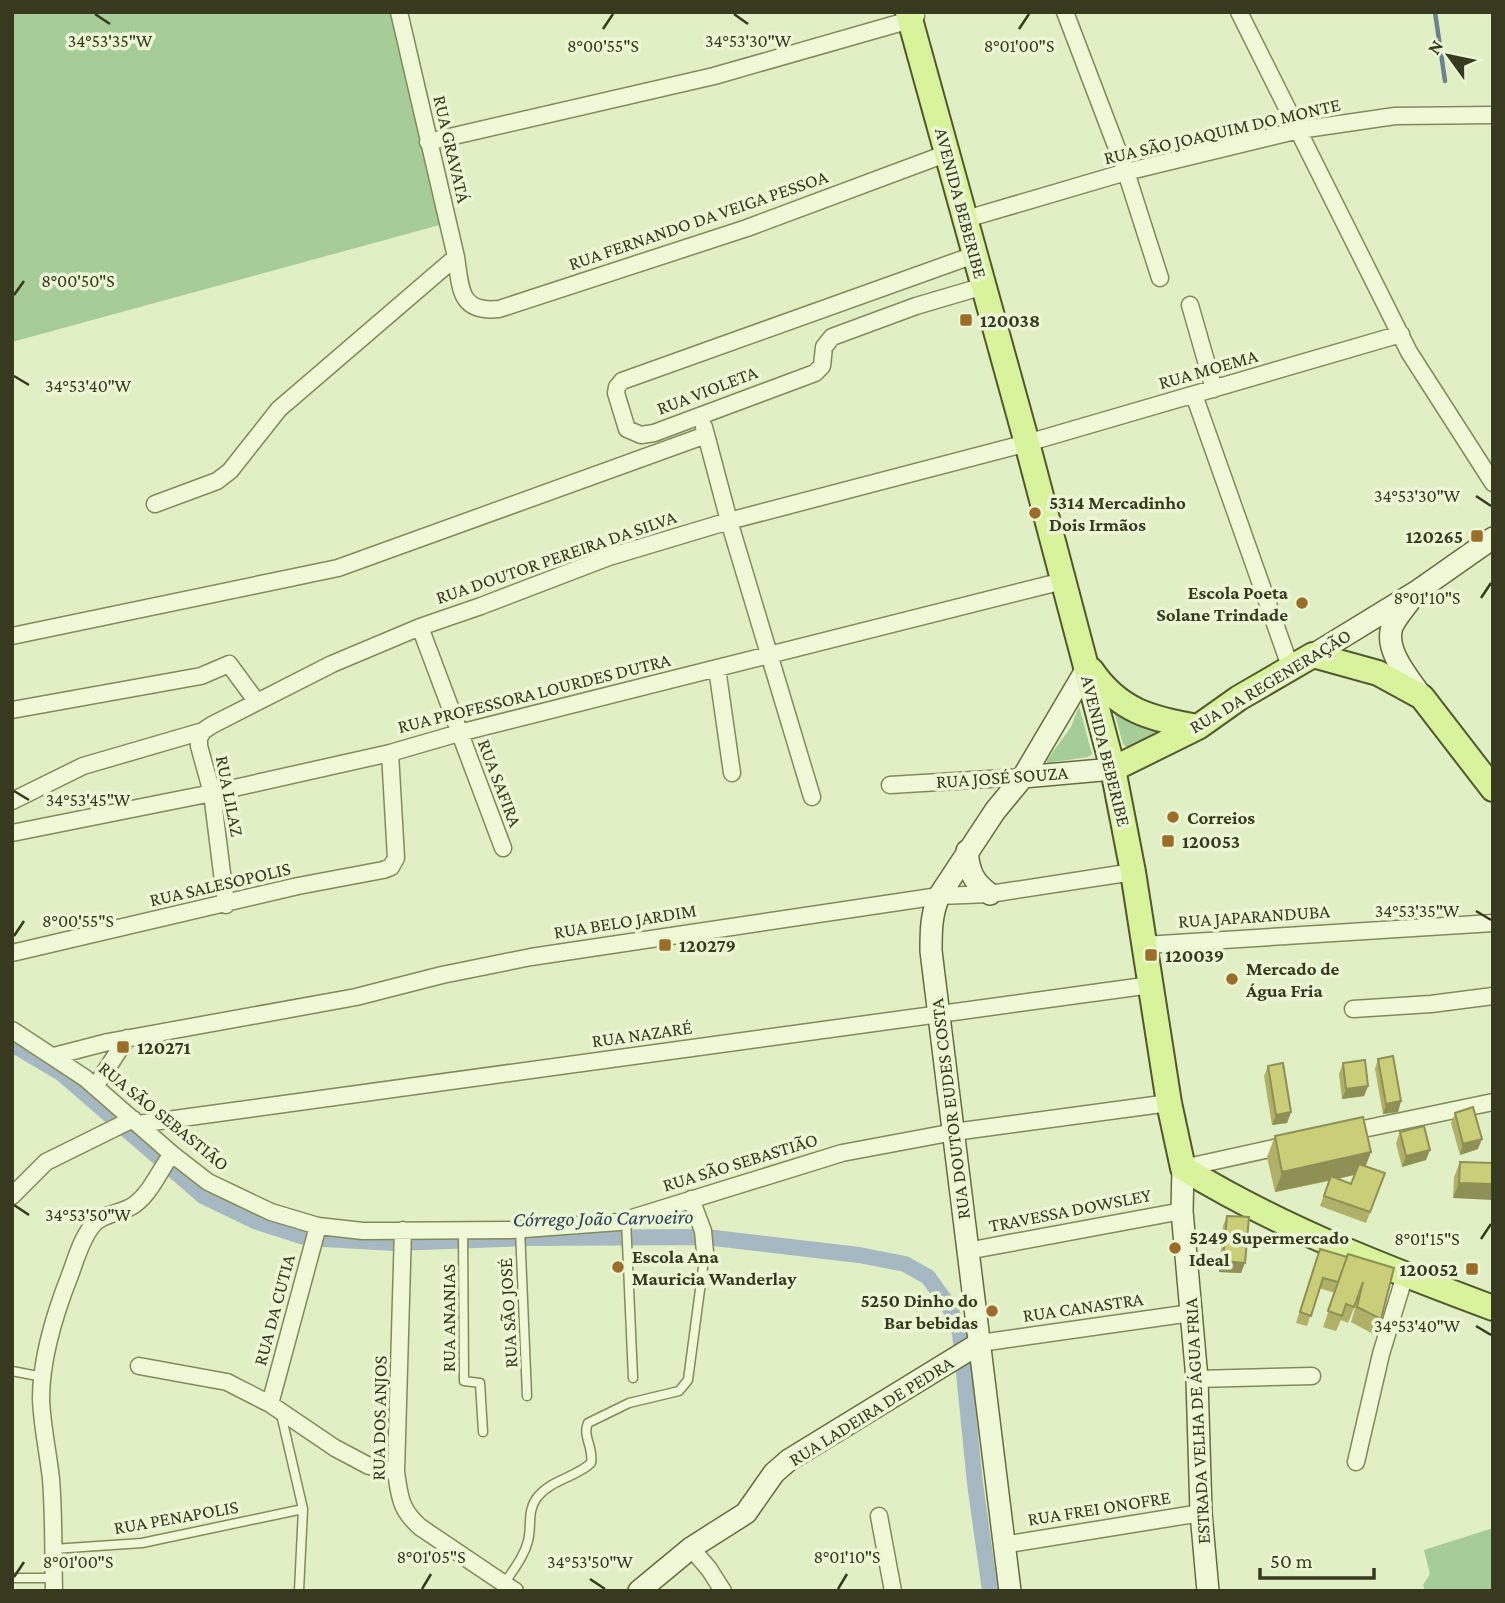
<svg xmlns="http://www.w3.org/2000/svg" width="1505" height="1603" viewBox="0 0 1505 1603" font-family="'Crimson Pro',serif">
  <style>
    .green { fill: #a6cd97 }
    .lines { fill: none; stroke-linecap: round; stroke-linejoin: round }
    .stream { stroke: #6c8391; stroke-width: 4.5 }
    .canal { stroke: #a6b9c2; stroke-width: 16 }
    .lane-casing { stroke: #838a5a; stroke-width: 11 }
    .street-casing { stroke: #838a5a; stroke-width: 19 }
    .secondary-casing { stroke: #666c3d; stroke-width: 24 }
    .primary-casing { stroke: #54582e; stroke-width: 28 }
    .lane { stroke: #eff9d7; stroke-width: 8 }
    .street { stroke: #eff9d7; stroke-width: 16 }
    .secondary { stroke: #eff9d7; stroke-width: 21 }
    .primary { stroke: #d8f39b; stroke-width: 24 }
    .wall { fill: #afb168; fill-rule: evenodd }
    .shaded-wall { fill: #8e9055 }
    .building { fill: #cbce79; stroke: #8e9055; stroke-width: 2 }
    .ticks { fill: none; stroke: #373a1e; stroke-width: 2.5 }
    .poi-dot { fill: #9a6e29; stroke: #ebf6d4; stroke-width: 2.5 }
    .labels { text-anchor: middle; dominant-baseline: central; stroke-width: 7; stroke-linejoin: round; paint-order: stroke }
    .street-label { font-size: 19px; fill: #373a1e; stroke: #ebf6d4 }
    .poi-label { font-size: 19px; font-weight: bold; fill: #373a1e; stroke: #ebf6d4; text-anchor: start }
    .water-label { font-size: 21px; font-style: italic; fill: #2d415a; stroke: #ebf6d4 }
    .ticks-label { font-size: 18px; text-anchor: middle; fill: #373a1e; stroke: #ebf6d4; stroke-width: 7; stroke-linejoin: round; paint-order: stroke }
  </style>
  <rect width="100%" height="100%" fill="#e1efc4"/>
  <!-- green -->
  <path class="green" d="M 12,12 L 399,12 L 447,223 L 12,342 Z
    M 1079,706 L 1092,754 L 1088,757 L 1047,763 L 1047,760 L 1071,727 Z
    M 1114,711 L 1142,726 L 1168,733 L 1129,750 L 1123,744 Z
    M 1493,1528 L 1493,1591 L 1425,1591 L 1423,1585 L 1430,1574 L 1424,1550 Z"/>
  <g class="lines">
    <!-- stream -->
    <path class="stream" d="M 1435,12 L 1445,81"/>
    <!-- canal -->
    <path class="canal" d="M 12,1044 L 61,1073 L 203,1196 L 257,1222 L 307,1238 L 394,1243 L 530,1238 L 706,1237 L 859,1255 L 905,1264 L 928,1277 L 949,1306 L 960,1333 L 975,1483 L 990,1591"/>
    <defs>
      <path id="lane" d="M 626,1220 L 633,1378
        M 520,1229 L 527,1396
        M 463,1230 L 464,1381 L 480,1383 L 483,1432
        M 12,1371 L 43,1377
        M 281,1414 L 303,1509 L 299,1591
        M 53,1549 L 142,1543 L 303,1509
        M 12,1578 L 53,1578
        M 504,1584 C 513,1570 524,1557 528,1541 C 532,1526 527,1512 536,1499 C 549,1480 575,1478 591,1463 C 594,1448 582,1436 588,1423 L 629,1403 L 679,1391 L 688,1380 L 705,1252"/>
      <path id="street" d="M 399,12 L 456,257 C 461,289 459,313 499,309 L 747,228 L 948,153
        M 1065,12 L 1126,172 L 1160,278
        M 1239,12 L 1409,352 L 1493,483
        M 428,142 L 714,76 L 910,20 L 916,16
        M 966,219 L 1126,172 L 1299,130 L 1395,116 L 1493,115
        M 974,255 L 622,381 L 617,387 L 616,393 L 627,429 L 641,435 L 654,433 L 815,373 L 822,366 L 824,347 L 832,337 L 916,306 L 984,286
        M 1190,305 L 1214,389
        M 1194,395 L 1291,669
        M 704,427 L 729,521 L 812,797
        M 155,504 L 217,481 L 230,471 L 279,409 L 456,257
        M 420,627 L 503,848
        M 12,636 L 338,568 L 706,435
        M 717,668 L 732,773
        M 12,710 L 201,676 L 229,664 L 257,702
        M 890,785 L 1023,777
        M 12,801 L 83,766 L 203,731
        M 12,833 L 212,793 L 390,753 L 459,733 L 1063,581
        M 226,905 L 212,793 L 199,746 L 199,738 L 203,731 L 212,725 L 332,664 L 420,627 L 481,606 L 609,557 L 729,521 L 1027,443 L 1401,334
        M 1144,945 L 1493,923
        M 12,953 L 298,886 L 383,870 L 391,867 L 396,858 L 390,753
        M 1353,1009 L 1431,1004 L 1493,996
        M 12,1030 L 85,1078 L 172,1154 L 208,1182 L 271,1212 L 318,1226 L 363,1231 L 511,1230 L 619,1222 L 842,1153 L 954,1132 L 1169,1103
        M 54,1056 L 108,1042 L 356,997 L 442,975 L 531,957 L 939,896 L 990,894 L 1133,872
        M 95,1087 L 127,1038
        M 138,1124 L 1151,985
        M 1344,1133 L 1493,1102
        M 1183,1168 L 1292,1144
        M 12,1196 L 46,1162 L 133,1119
        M 691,1199 L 703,1231 L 705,1252
        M 403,1230 L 396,1472 C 400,1498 400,1509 420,1527 L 515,1591
        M 967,1251 L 1182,1211
        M 980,1343 L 1191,1313
        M 139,1366 L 227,1382 L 270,1404 L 335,1448 L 369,1466 L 396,1472
        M 1197,1379 L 1312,1376
        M 270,1404 L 318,1226
        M 1356,1462 L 1381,1354 L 1405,1275
        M 879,1516 L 893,1591
        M 1003,1545 L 1201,1513
        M 691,1548 L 709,1569 L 723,1591
        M 54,1591 C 53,1554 54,1516 51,1479 C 48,1452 42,1426 41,1399 C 41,1358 55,1313 70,1275 C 76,1259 81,1240 92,1226 C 102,1213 121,1214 134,1205 C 151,1193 159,1171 172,1154"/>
      <path id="secondary" d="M 1411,599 C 1405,608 1396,617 1392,627 C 1384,651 1410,679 1422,697
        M 1313,655 L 1416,592 L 1493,538
        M 1023,777 L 1113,769
        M 967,851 C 969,872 973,882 990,894
        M 1183,1168 L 1182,1211 L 1197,1379 L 1201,1513 L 1208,1591
        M 639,1591 L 691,1548 L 746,1513 L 774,1473 L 789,1460 L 980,1343
        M 1010,1591 L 931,951 C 931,931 931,915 939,896 L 995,811 L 1023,777 L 1086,670"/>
      <path id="primary" d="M 908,12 L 1027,443 L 1113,769 L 1133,872 L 1169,1103 L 1183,1168 C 1281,1228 1386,1268 1493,1308
        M 1091,670 C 1119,711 1151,719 1198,727
        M 1113,769 L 1198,727 L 1239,698 L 1313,655 L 1378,673 L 1422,697 L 1493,789"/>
    </defs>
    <!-- lane casing -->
    <use href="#lane" class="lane-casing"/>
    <!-- street casing -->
    <use href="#street" class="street-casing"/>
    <!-- secondary casing -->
    <use href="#secondary" class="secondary-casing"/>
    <!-- primary casing -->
    <use href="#primary" class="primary-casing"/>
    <!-- lane -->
    <use href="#lane" class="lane"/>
    <!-- street -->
    <use href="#street" class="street"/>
    <!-- secondary -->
    <use href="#secondary" class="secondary"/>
    <!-- primary -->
    <use href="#primary" class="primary"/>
  </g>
  <!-- wall -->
  <path class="wall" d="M 1378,1059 L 1401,1101 L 1398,1112 L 1383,1114 L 1375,1069 Z
    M 1343,1063 L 1368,1086 L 1364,1096 L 1342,1099 L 1339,1074 Z
    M 1268,1066 L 1291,1112 L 1287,1123 L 1272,1125 L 1264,1076 Z
    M 1455,1113 L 1478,1149 L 1460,1155 L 1451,1123 Z
    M 1400,1132 L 1426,1160 L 1402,1167 L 1396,1143 Z
    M 1275,1136 L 1371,1152 L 1365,1167 L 1385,1173 L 1366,1223 L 1320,1206 L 1329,1181 L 1275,1192 L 1267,1157 ZM 1354,1175 L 1351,1184 L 1338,1179 Z
    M 1460,1162 L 1493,1163 L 1453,1198 L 1454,1177 Z
    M 1227,1216 L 1241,1273 L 1219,1272 L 1223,1226 Z
    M 1347,1257 L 1381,1319 L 1375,1335 L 1351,1322 L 1358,1298 L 1348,1323 L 1341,1320 L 1336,1331 L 1323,1327 L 1335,1293 L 1319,1288 L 1307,1326 L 1296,1323 L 1316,1259 Z"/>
  <!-- shaded-wall -->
  <path class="shaded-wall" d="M 1368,1086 L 1364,1096 L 1342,1099 L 1346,1089 Z
    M 1401,1101 L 1398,1112 L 1383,1114 L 1386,1104 Z
    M 1291,1112 L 1287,1123 L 1272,1125 L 1276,1115 Z
    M 1482,1139 L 1478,1149 L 1460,1155 L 1463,1144 Z
    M 1430,1150 L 1426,1160 L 1402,1167 L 1406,1156 Z
    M 1371,1152 L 1363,1173 L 1275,1192 L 1282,1172 Z
    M 1459,1183 L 1493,1184 L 1493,1200 L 1453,1198 Z
    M 1223,1261 L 1245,1263 L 1241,1273 L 1219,1272 Z"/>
  <!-- building -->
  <path class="building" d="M 1393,1056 L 1401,1101 L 1386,1104 L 1378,1059 Z
    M 1365,1060 L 1368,1086 L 1346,1089 L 1343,1063 Z
    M 1283,1063 L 1291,1112 L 1276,1115 L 1268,1066 Z
    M 1473,1107 L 1482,1139 L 1463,1144 L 1455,1113 Z
    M 1363,1117 L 1371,1152 L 1282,1172 L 1275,1136 Z
    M 1424,1126 L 1430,1150 L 1406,1156 L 1400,1132 Z
    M 1460,1162 L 1493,1163 L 1493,1184 L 1459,1183 Z
    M 1359,1164 L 1385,1173 L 1370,1212 L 1324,1196 L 1331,1176 L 1351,1184 Z
    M 1227,1216 L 1249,1217 L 1245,1263 L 1223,1261 Z
    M 1320,1249 L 1347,1257 L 1338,1282 L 1323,1278 L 1311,1316 L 1300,1312 Z
    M 1348,1254 L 1394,1268 L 1381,1319 L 1357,1307 L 1363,1282 L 1354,1307 L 1346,1304 L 1342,1316 L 1328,1311 Z"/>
  <!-- ticks -->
  <path class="ticks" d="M 95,14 L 110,24M 734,14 L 748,24M 603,29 L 613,14M 1019,29 L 1029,14M 14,295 L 24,281M 14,376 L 29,385M 1476,496 L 1491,506M 1481,598 L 1491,583M 14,791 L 29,800M 1476,911 L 1491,920M 14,936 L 24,921M 14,1205 L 29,1215M 1481,1239 L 1491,1224M 1476,1326 L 1491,1335M 14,1577 L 24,1562M 590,1579 L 605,1589M 422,1589 L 431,1574M 838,1589 L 847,1574"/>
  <!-- markers -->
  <g class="poi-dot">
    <rect x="959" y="313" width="14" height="14" rx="3.5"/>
    <circle cx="1035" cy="513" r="7"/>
    <rect x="1470" y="529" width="14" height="14" rx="3.5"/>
    <circle cx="1302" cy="603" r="7"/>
    <circle cx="1173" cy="817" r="7"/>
    <rect x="1161" y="834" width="14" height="14" rx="3.5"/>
    <rect x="658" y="938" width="14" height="14" rx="3.5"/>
    <rect x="1144" y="948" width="14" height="14" rx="3.5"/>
    <circle cx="1232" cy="979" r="7"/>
    <rect x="116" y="1040" width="14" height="14" rx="3.5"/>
    <circle cx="1175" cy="1248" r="7"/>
    <circle cx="618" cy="1267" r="7"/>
    <rect x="1465" y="1262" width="14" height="14" rx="3.5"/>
    <circle cx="992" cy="1311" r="7"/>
  </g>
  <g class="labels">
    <!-- street labels -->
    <g class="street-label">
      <text transform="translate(1222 131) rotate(-13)">RUA SÃO JOAQUIM DO MONTE</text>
      <text transform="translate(452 149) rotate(77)">RUA GRAVATÁ</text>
      <text transform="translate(961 203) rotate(75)">AVENIDA BEBERIBE</text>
      <text transform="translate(698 220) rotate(-19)">RUA FERNANDO DA VEIGA PESSOA</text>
      <text transform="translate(1208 369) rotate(-16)">RUA MOEMA</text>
      <text transform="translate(707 390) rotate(-21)">RUA VIOLETA</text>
      <text transform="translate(556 557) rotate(-19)">RUA DOUTOR PEREIRA DA SILVA</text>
      <text transform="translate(1270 681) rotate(-31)">RUA DA REGENERAÇÃO</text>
      <text transform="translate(534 693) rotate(-14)">RUA PROFESSORA LOURDES DUTRA</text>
      <text transform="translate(1106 751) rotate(76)">AVENIDA BEBERIBE</text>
      <text transform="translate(1002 777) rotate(-4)">RUA JOSÉ SOUZA</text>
      <text transform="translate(500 783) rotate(69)">RUA SAFIRA</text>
      <text transform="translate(230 796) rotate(79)">RUA LILAZ</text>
      <text transform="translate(220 884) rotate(-13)">RUA SALESOPOLIS</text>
      <text transform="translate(1254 916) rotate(-4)">RUA JAPARANDUBA</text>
      <text transform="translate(625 921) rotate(-9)">RUA BELO JARDIM</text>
      <text transform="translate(642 1034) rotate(-8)">RUA NAZARÉ</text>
      <text transform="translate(950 1109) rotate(-97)">RUA DOUTOR EUDES COSTA</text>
      <text transform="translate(164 1116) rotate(39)">RUA SÃO SEBASTIÃO</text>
      <text transform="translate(740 1162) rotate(-17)">RUA SÃO SEBASTIÃO</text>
      <text transform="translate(1070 1210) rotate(-11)">TRAVESSA DOWSLEY</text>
      <text transform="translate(1083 1307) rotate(-8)">RUA CANASTRA</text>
      <text transform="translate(274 1310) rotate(-75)">RUA DA CUTIA</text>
      <text transform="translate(508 1313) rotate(-93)">RUA SÃO JOSÉ</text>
      <text transform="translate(448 1318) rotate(-90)">RUA ANANIAS</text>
      <text transform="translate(871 1411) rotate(-32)">RUA LADEIRA DE PEDRA</text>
      <text transform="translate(379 1418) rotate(-89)">RUA DOS ANJOS</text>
      <text transform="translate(1197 1421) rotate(-93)">ESTRADA VELHA DE ÁGUA FRIA</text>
      <text transform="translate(1099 1508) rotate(-9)">RUA FREI ONOFRE</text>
      <text transform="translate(176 1517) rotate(-10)">RUA PENAPOLIS</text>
    </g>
    <!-- poi labels -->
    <g class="poi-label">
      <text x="980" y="320">120038</text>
      <text x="1049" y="502">5314 Mercadinho<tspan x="1049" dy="22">Dois Irmãos</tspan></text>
      <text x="1463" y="536" text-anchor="end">120265</text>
      <text x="1288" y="592" text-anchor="end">Escola Poeta<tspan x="1288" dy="22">Solane Trindade</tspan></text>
      <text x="1187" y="817">Correios</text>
      <text x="1182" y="841">120053</text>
      <text x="679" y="945">120279</text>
      <text x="1165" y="955">120039</text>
      <text x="1246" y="968">Mercado de<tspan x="1246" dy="22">Água Fria</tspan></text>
      <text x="137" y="1047">120271</text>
      <text x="1189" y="1237">5249 Supermercado<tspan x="1189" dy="22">Ideal</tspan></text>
      <text x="632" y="1256">Escola Ana<tspan x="632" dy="22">Mauricia Wanderlay</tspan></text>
      <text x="1458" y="1269" text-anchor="end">120052</text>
      <text x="978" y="1300" text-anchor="end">5250 Dinho do<tspan x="978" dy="22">Bar bebidas</tspan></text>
    </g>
    <!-- water labels -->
    <g class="water-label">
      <text transform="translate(603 1218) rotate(-1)">Córrego João Carvoeiro</text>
    </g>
  </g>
  <g class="ticks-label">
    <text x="110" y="47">34°53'35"W</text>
    <text x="748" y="47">34°53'30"W</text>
    <text x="603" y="52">8°00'55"S</text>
    <text x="1019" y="52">8°01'00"S</text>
    <text x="78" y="287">8°00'50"S</text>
    <text x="88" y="392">34°53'40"W</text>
    <text x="1417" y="502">34°53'30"W</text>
    <text x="1427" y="604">8°01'10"S</text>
    <text x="88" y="806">34°53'45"W</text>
    <text x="1417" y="917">34°53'35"W</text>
    <text x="78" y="927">8°00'55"S</text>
    <text x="88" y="1221">34°53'50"W</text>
    <text x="1427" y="1245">8°01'15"S</text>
    <text x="1417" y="1332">34°53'40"W</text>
    <text x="431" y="1563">8°01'05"S</text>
    <text x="847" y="1563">8°01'10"S</text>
    <text x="78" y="1568">8°01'00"S</text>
    <text x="590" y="1568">34°53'50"W</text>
  </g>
  <!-- border -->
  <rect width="1505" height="1603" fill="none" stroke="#373a1e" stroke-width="28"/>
  <!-- north arrow -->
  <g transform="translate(1449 56) rotate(303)" stroke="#ebf6d4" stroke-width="5" paint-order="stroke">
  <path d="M0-5L12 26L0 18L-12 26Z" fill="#373a1e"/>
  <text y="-10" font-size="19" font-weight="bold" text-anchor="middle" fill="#373a1e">N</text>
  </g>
  <!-- scale -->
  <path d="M1260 1568v10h114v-10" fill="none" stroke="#373a1e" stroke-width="3.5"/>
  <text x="1270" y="1568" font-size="21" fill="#373a1e" stroke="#ebf6d4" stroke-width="5" paint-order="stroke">50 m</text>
</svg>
